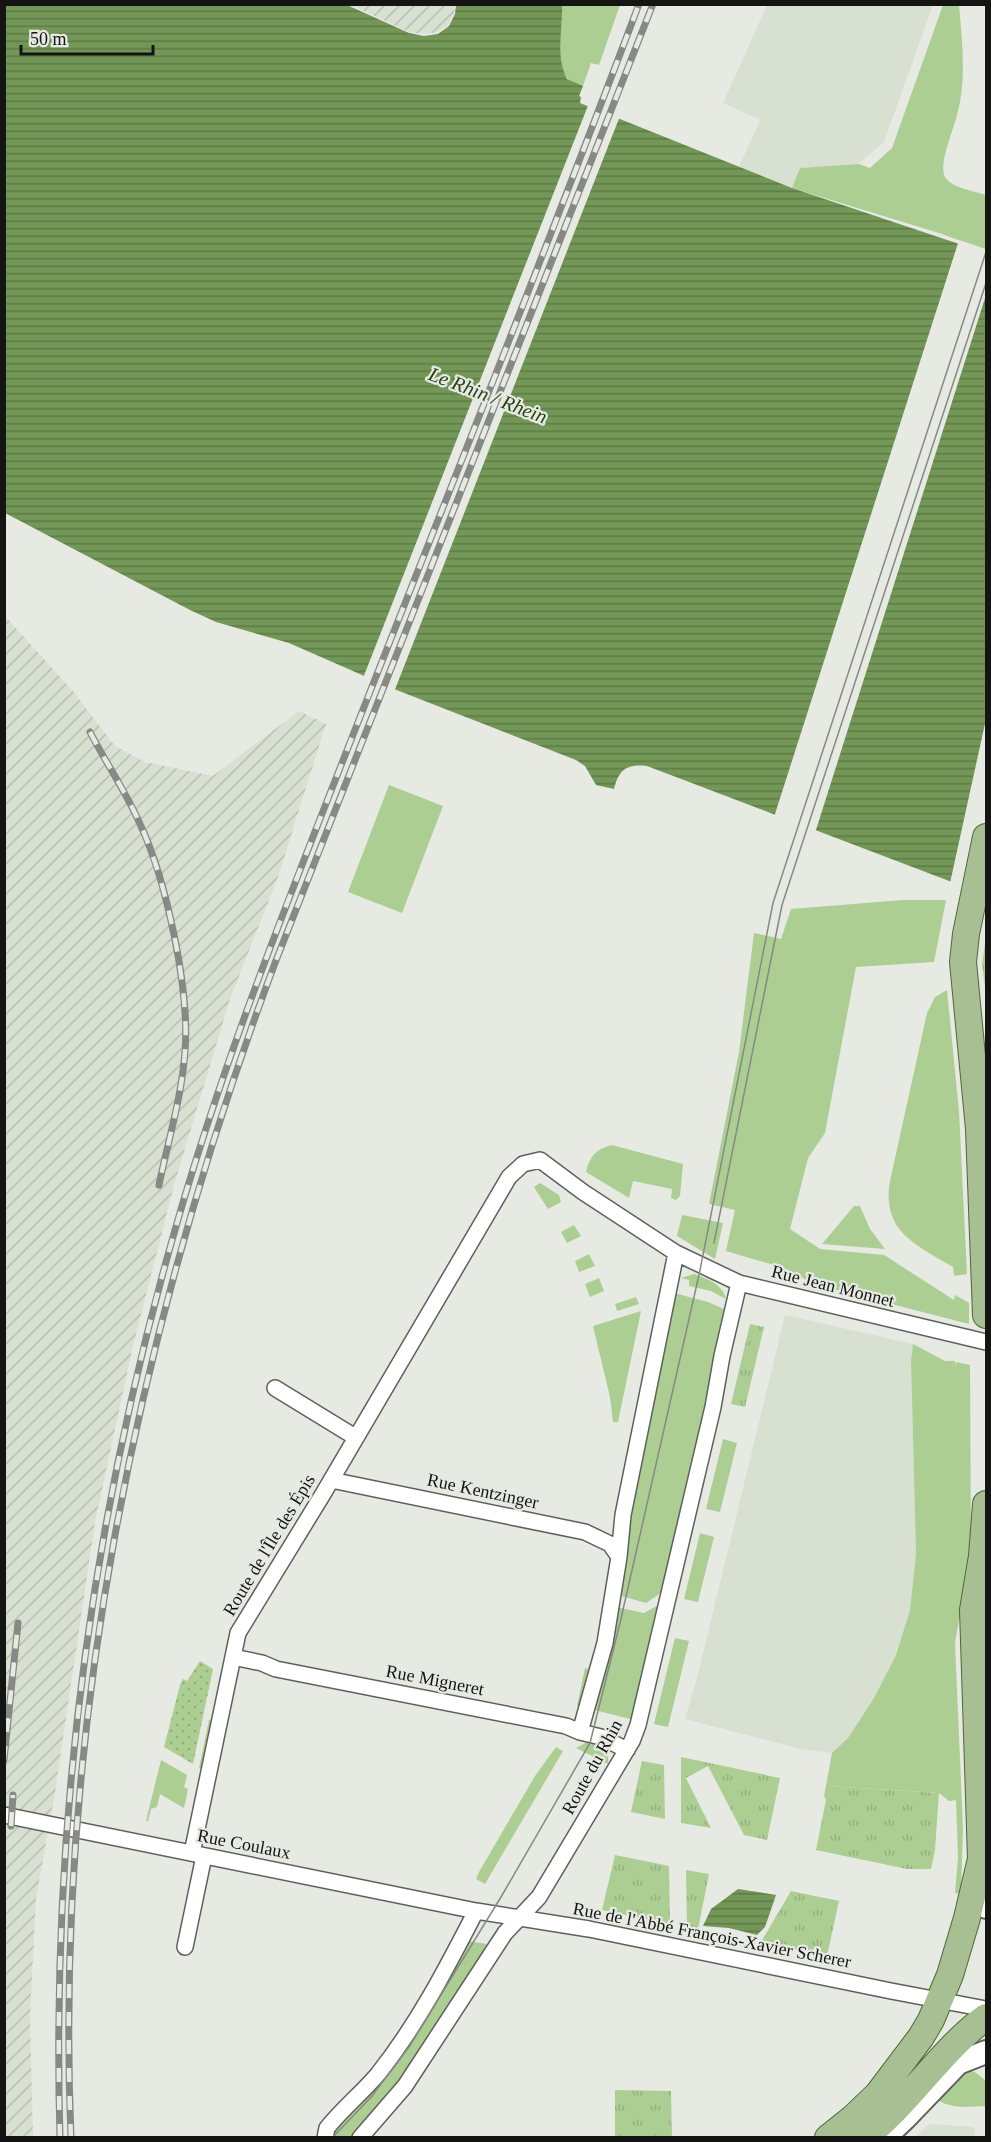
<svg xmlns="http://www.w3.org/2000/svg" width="991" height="2142" viewBox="0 0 991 2142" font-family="Georgia,serif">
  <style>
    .built { fill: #d8e0d2 }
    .industrial { fill: url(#industrial-furrows) }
    .grass { fill: #acce93 }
    .park { fill: url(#park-tufts) }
    .garden { fill: url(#garden-dots) }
    .water { fill: url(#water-rules) }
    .pier { fill: #e6eae3 }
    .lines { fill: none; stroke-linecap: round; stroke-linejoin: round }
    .street-casing { stroke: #5e615b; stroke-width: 18 }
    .secondary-casing { stroke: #5e615b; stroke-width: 26 }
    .primary-casing { stroke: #4d6837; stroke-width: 28 }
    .street { stroke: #fff; stroke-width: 15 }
    .secondary { stroke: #fff; stroke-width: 22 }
    .primary { stroke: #a7bf92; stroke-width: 26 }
    .tram { stroke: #878985; stroke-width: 1.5 }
    .rail-casing { stroke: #878985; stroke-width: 7 }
    .rail { stroke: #e6eae3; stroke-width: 4.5; stroke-dasharray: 14; stroke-linecap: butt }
    .labels { text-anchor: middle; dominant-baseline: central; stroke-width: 4.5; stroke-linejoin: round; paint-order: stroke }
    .street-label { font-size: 18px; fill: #141513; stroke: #e6eae3 }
    .water-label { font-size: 20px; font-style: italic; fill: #294112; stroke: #e6eae3 }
  </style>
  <defs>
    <pattern id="industrial-furrows" width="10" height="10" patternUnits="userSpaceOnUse" patternTransform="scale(1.5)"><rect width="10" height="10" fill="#d8e0d2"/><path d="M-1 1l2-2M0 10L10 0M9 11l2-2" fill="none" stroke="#b8bfb3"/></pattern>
    <pattern id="park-tufts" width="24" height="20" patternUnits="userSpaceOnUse" patternTransform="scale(1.5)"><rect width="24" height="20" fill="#acce93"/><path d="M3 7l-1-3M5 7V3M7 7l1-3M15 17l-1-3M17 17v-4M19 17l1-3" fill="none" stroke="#93b07e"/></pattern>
    <pattern id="garden-dots" width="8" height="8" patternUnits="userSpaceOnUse" patternTransform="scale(1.5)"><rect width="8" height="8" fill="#acce93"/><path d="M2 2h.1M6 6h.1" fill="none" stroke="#93b07e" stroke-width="1.8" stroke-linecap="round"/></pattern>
    <pattern id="water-rules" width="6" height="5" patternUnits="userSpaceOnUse" patternTransform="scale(1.5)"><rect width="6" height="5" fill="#739756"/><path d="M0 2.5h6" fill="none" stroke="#5d7a46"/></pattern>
  </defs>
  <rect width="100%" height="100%" fill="#e6eae3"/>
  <!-- built -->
  <path class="built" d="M 767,5 L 933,5 L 884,142 L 858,164 L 800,168 L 792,188 L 739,167 L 760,120 L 723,103 Z
    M 785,1315 L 913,1344 L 911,1361 L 916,1554 L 910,1610 L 896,1655 L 874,1698 L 848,1738 L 832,1753 L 801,1749 L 685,1719 L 697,1678 Z
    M 930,2124 L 974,2127 L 975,2137 L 915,2137 Z"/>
  <!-- industrial -->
  <path class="industrial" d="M 455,5 L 454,14 L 448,25 L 437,32 L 424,34 L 409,32 L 351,5 Z
    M 4,615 L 72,690 L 115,746 L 145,762 L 213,776 L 299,711 L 326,724 L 278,877 L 230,999 L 174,1185 L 132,1350 L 95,1522 L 54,1799 L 36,1898 L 30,2016 L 33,2138 L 4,2137 Z"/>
  <!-- grass -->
  <path class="grass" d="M 562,5 L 620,5 L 599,65 L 591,63 L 583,86 C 578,84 573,83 569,80 C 553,66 563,24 562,5 Z
    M 943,5 L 959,5 C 962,42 967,78 957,115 C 954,129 938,164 945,177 C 952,188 974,191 986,195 L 986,250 L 939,233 L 792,188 L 800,168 L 858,164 L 870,168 L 892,148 Z
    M 389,785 L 443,806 L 402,913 L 348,892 Z
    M 903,900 L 946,900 L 934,962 L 856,967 L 825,1133 L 808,1158 L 790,1229 L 820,1249 L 884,1255 L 954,1300 L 955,1295 L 969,1303 L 969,1324 L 814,1284 L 784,1268 L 726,1251 L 735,1210 L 709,1204 L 739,1052 L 754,933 L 781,939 L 791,909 Z
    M 947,990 L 959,1111 L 967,1274 L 954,1276 L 953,1267 C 916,1245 881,1231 890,1181 L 927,1013 L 935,997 Z
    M 612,1145 L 683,1164 L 680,1196 L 676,1200 L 671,1198 L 672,1189 L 633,1181 L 629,1198 L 586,1172 C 589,1157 597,1148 612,1145 Z
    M 540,1183 L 559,1195 L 561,1202 L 548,1209 L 534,1187 Z
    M 854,1206 L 860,1206 L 870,1229 L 885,1249 L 822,1244 Z
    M 682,1215 L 723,1223 L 715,1259 L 677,1236 Z
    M 574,1225 L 581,1236 L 567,1243 L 561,1232 Z
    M 589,1254 L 595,1266 L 579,1272 L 575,1261 Z
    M 694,1274 C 707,1278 723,1285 726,1299 L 711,1291 L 689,1286 L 689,1280 L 681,1278 Z
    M 599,1278 L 604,1291 L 590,1297 L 585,1284 Z
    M 674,1293 L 708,1302 L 724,1309 L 715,1348 L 710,1402 L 662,1592 L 646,1603 L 618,1595 L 628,1518 Z
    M 636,1297 L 639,1304 L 617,1311 L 615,1304 Z
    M 641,1311 L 618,1422 L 613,1422 L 610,1397 L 593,1326 Z
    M 913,1344 L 945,1361 L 955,1361 L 956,1367 L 956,1362 L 970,1365 L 971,1550 L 955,1643 L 963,1828 L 961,1894 L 955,1893 L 958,1858 L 956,1800 L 949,1801 L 939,1793 L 826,1786 L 832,1753 L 848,1738 L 874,1698 L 896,1655 L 910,1610 L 916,1554 L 911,1361 Z
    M 723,1439 L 737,1443 L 720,1512 L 706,1509 Z
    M 700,1533 L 714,1537 L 698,1602 L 684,1599 Z
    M 662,1603 L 634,1720 L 591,1709 L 616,1607 L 644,1613 Z
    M 675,1638 L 689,1641 L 668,1727 L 654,1724 Z
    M 585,1668 L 594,1670 L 581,1707 L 577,1706 Z
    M 212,1719 L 201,1769 L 199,1768 L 209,1720 Z
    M 587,1742 C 600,1744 610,1749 608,1764 L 576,1748 Z
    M 556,1747 L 563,1751 L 485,1884 L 476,1879 L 479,1872 L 535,1776 Z
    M 161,1760 L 187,1775 L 184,1787 L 188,1789 L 184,1808 L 160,1794 L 157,1807 L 151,1809 L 148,1821 L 146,1821 Z
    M 468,1941 L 487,1944 C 446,2012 408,2080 351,2137 L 330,2138 L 331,2132 Z
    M 965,2070 L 975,2072 L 986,2081 L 986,2106 C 966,2107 949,2110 932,2096 Z"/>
  <!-- park -->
  <path class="park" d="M 986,937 L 986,995 L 982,964 Z
    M 750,1324 L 764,1327 L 745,1407 L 731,1404 Z
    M 681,1757 L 780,1778 L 767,1840 L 744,1835 L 708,1766 L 686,1778 L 711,1828 L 681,1823 Z
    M 642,1761 L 664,1765 L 665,1819 L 631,1812 Z
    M 826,1786 L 939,1793 L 935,1850 L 931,1869 L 907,1869 L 816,1850 L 826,1800 L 824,1796 Z
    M 615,1855 L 669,1866 L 670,1924 L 602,1910 Z
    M 686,1870 L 709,1874 L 698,1929 L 687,1927 Z
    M 791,1891 L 839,1901 L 827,1956 L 761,1942 Z
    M 615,2090 L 671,2091 L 672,2137 L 615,2137 Z"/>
  <!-- garden -->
  <path class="garden" d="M 200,1661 L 213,1669 L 193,1764 L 164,1747 L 180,1685 L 183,1679 L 187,1681 Z"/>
  <!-- water -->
  <path class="water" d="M 4,5 L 347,5 L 409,33 L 424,36 L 438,34 L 449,26 L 455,14 L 456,5 L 562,5 C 563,30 555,55 567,79 L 583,86 L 579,96 L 581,97 L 580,103 L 792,188 L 986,253 L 986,895 L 647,766 C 627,764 619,769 614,789 L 596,785 L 585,766 L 576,760 L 394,689 L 289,643 L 216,622 L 190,610 L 5,513 Z
    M 738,1889 L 776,1895 L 765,1927 L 757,1935 L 729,1928 L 703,1926 L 711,1909 Z"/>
  <!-- pier -->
  <path class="pier" d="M 589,103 L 620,116 L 394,692 L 363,678 Z
    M 959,240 L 986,249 L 986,295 L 815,833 L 774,817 Z
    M 986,719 L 986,898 L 950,883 Z"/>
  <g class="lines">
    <defs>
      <path id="street" d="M 275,1388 L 355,1437
        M 331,1480 L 585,1532 L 610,1544 L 619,1557
        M 233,1657 L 262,1663 L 276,1669 L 566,1726 L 580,1732 L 601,1737 L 627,1750
        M 580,1732 L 605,1643 L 619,1557 L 623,1515 L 676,1253
        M 4,1815 L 476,1911 L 589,1929 L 891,1991 L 986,2009
        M 192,1853 L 238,1633 L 323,1494 L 509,1177 L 523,1164 L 540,1160 L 583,1192 L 676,1253 L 739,1283 L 986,1342
        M 185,1947 L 204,1856
        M 325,2138 L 327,2128 C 343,2108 362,2093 378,2074 C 419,2022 446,1969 476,1911
        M 360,2138 L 405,2086 L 505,1933 L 539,1897 L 632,1741 L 638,1725 L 713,1407 L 722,1356 L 739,1283"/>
      <path id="secondary" d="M 982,1867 L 986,1907
        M 884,2138 L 905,2118 L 958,2063 L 986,2052"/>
      <path id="primary" d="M 986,837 L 966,934 L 963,962 L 979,1129 L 986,1315
        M 828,2138 L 853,2118 L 878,2094 L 921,2037 L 931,2020 L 950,1975 L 967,1918 L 981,1859 L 973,1610 L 982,1556 L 986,1504
        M 864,2138 C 910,2102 940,2051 986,2017"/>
    </defs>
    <!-- street casing -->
    <use href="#street" class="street-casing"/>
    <!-- secondary casing -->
    <use href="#secondary" class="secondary-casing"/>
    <!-- primary casing -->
    <use href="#primary" class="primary-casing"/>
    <!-- street -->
    <use href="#street" class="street"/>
    <!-- secondary -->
    <use href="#secondary" class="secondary"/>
    <!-- primary -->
    <use href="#primary" class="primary"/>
    <!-- tram -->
    <path class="tram" d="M 714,1243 L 782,905 L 986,283
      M 332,2138 L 372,2096 L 409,2047 L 501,1897 L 590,1743 L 620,1623 L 699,1275 L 773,903 L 986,252"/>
    <defs>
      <path id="rail" d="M 90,732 C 106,763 126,792 140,824 C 166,879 190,990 185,1051 C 182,1096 168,1141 159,1185
        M 4,1760 L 18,1623
        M 11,1826 L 13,1795
        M 60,2138 C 51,1831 90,1525 175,1230 C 223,1061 289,898 353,735 C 449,491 547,249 639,4
        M 71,2138 C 54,1736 135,1337 275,963 L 653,4"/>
    </defs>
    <!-- rail casing -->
    <use href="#rail" class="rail-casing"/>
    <!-- rail -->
    <use href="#rail" class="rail"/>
  </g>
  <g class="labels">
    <!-- street labels -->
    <g class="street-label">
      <text transform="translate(833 1286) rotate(14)">Rue Jean Monnet</text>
      <text transform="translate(483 1491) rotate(12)">Rue Kentzinger</text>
      <text transform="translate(269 1545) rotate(-59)">Route de l'Île des Épis</text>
      <text transform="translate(435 1680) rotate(11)">Rue Migneret</text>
      <text transform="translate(592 1767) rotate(-61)">Route du Rhin</text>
      <text transform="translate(244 1844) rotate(11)">Rue Coulaux</text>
      <text transform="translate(712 1935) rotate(11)">Rue de l'Abbé François-Xavier Scherer</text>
    </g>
    <!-- water labels -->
    <g class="water-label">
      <text transform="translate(488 395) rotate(21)">Le Rhin / Rhein</text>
    </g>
  </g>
  <!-- border -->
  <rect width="991" height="2142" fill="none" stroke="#141513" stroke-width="12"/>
  <!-- scale -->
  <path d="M21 45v9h132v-9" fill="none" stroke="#141513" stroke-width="3"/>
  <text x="30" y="45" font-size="18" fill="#141513" stroke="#e6eae3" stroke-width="4.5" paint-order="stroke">50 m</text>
</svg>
